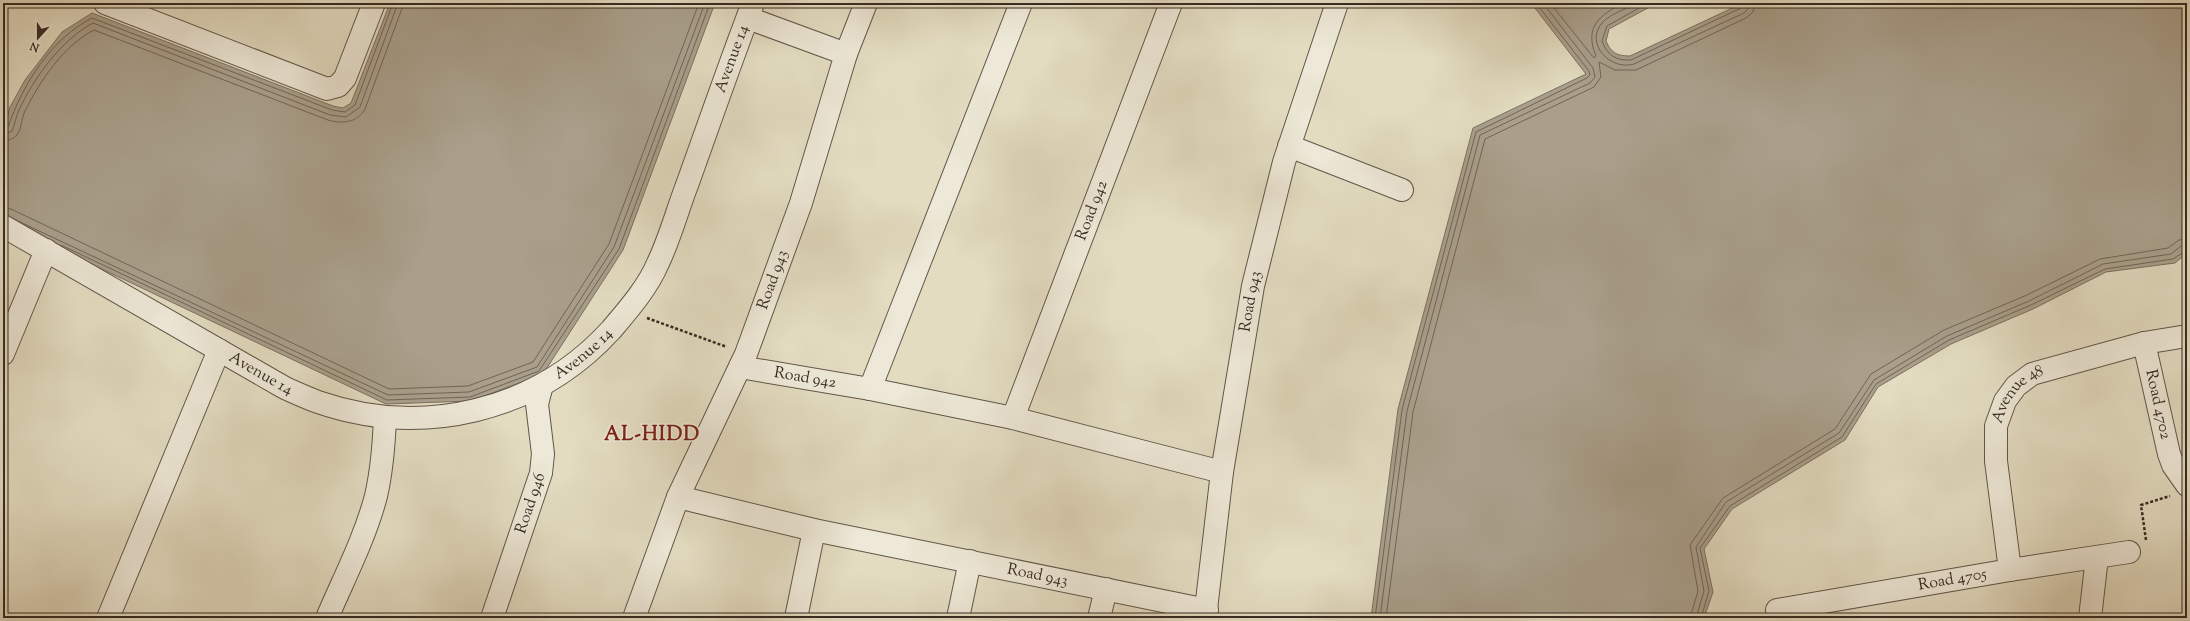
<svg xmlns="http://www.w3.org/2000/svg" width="2190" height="621" viewBox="0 0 2190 621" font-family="'Sorts Mill Goudy',serif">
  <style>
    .water { fill: #a99f8b; stroke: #7b7061 }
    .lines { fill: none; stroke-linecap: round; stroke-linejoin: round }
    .shore { stroke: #706457; stroke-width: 1 }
    .minor-casing { stroke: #62564a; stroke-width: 24 }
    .path { stroke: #372a23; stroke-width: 2.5; stroke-dasharray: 3 2; stroke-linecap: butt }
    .minor { stroke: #ede8d7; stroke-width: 22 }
    .labels { text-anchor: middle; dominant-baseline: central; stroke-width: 3; stroke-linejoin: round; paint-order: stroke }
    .street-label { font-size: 16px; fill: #372a23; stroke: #ede8d7 }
    .district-label { font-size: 20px; font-weight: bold; letter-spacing: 1px; fill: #7a1f14; stroke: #ede8d7 }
  </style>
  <rect width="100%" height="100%" fill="#e3dcc1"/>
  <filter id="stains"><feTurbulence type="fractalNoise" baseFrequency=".005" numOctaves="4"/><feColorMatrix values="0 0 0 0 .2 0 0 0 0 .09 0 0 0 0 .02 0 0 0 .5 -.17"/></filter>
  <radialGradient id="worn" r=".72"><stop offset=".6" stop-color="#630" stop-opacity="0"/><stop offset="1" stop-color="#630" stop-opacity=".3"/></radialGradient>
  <!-- water -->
  <path class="water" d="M 390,3 L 715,3 L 623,250 L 543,374 L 471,401 L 386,404 L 3,222 L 3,132 L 10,107 L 25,80 L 62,32 L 92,13 L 333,106 L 343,108 L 351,103 Z
    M 1531,3 L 1657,3 L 1609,29 L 1606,41 C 1611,53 1617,56 1630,56 L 1743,3 L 2187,3 L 2187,253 L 2175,263 L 2106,272 L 2033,309 L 1951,344 L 1878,387 L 1845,440 L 1732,509 L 1704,549 L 1713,592 L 1704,618 L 1371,618 L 1398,409 L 1473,128 L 1586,74 Z"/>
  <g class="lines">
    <!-- shore -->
    <path class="shore" d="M 1550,3 L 1594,58 L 1596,56 C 1584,27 1599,15 1624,3
      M 1637,3 C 1626,9 1610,14 1602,23 C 1584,44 1611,71 1634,64 L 1744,13 L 1748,9 L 1749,3
      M 1648,3 L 1607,26 L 1602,41 C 1607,55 1616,61 1631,60 L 1741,8 L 1744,3
      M 3,130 L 8,127 C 23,84 51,39 92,18 L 332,110 L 345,112 L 355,105 L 393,3
      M 3,135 L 12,131 C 15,124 16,116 19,110 C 34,78 61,40 93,23 L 330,115 L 346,117 L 360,107 L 398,3
      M 3,141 C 8,141 13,139 17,135 C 22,128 21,119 25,111 C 40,81 63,46 94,30 L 328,120 C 342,124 357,123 365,109 L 404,3
      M 3,208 L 11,209 L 389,389 L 468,386 L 533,362 L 609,244 L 699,3
      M 3,214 L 388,395 L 469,392 L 537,367 L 614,247 L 705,3
      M 61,245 L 387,400 L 470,397 L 539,371 L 619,249 L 710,3
      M 1375,618 L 1402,410 L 1476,132 L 1587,78 L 1590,75 L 1589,71 L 1536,3
      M 1380,618 L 1407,411 L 1480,135 L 1590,83 L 1595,77 L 1593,68 L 1543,3
      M 1386,618 L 1413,412 L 1485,139 L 1594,87 L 1601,77 L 1599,62 L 1615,70 L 1636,70 L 1746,18 L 1753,12 L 1755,3
      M 1690,618 L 1698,591 L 1690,545 L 1723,498 L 1835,429 L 1871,374 L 1944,330 L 2027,295 L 2100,259 L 2168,248 L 2179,240 L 2187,239
      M 1696,618 L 1704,591 L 1696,547 L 1726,502 L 1839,433 L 1874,380 L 1947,336 L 2029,301 L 2103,264 L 2171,254 L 2181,246 L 2187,245
      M 1701,618 L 1709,591 L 1700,548 L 1730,506 L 1842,437 L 1876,384 L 1949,340 L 2031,305 L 2105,269 L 2173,259 L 2187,250"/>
    <defs>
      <g id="minor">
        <path d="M 105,3 L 327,89 L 338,86 L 345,78 L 374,3"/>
        <path d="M 748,18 L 846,54"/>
        <path d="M 1289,146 L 1402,190"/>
        <path id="s1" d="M 3,226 L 285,388 C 296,393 307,398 318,402 C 422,438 536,412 611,330 C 628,310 648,287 658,263 C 670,238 677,211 687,185 C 709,124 730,63 753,3"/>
        <path id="s2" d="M 2144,343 L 2169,454 L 2173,465 L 2187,485"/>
        <path d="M 3,354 L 46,250"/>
        <path id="s3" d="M 740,367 L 870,389 L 1013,418 L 1222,472"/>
        <path d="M 870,389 L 1021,3"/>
        <path id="s4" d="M 1013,418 L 1171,3"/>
        <path id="s5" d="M 678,497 L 814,530 L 1207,610"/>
        <path id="s6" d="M 2010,570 L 1996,461 L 1996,426 L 2005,401 L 2016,386 L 2032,374 L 2144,343 L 2187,336"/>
        <path id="s7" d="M 1777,610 L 2010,570 L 2129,552"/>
        <path d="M 108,618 L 219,350"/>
        <path d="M 327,618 C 344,578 365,538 376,496 C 382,470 384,443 385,417"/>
        <path id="s8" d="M 492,618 L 541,473 L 543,454 L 537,404 L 542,385"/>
        <path id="s9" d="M 634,618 L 678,497 L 746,354 L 801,203 L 846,54 L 866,3"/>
        <path d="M 796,618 L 814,530"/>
        <path d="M 958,618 L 970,561"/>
        <path d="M 1099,618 L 1106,589"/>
        <path id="s10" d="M 1205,618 L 1222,472 L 1253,286 L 1284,162 L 1337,3"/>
        <path d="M 2090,618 L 2097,557"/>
      </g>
    </defs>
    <!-- minor casing -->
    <use href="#minor" class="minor-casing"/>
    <!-- path -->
    <path class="path" d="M 647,318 L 727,347
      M 2146,540 L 2141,505 L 2170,496"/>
    <!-- minor -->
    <use href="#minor" class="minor"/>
  </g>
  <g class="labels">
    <!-- street labels -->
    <g class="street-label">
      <text stroke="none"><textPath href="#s1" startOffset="980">Avenue 14</textPath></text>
      <text stroke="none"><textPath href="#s4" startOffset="222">Road 942</textPath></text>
      <text stroke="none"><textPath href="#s9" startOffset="366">Road 943</textPath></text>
      <text stroke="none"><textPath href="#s10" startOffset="320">Road 943</textPath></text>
      <text stroke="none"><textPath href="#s1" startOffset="644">Avenue 14</textPath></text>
      <text stroke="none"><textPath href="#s1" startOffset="297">Avenue 14</textPath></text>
      <text stroke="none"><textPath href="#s3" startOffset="66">Road 942</textPath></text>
      <text stroke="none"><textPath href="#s6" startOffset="185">Avenue 48</textPath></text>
      <text stroke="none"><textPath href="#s2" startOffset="63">Road 4702</textPath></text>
      <text stroke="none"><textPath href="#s8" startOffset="121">Road 946</textPath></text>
      <text stroke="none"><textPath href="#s5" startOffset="368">Road 943</textPath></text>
      <text stroke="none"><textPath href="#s7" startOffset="178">Road 4705</textPath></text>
    </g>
    <!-- district labels -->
    <g class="district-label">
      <text x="652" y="435">AL-HIDD</text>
    </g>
  </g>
  <!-- margin -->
  <rect width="2190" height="621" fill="none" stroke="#e3dcc1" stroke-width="16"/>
  <rect x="4" y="4" width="2182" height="613" fill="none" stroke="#372a23" stroke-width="2"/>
  <rect x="8" y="8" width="2174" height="605" fill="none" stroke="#372a23"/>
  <!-- north arrow -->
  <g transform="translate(38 38) rotate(201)" stroke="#ede8d7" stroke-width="3" paint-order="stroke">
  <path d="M0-3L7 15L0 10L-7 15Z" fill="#372a23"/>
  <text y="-6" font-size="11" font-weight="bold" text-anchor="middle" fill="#372a23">N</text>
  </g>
  <rect width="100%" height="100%" filter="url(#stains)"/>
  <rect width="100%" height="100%" fill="url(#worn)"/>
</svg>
